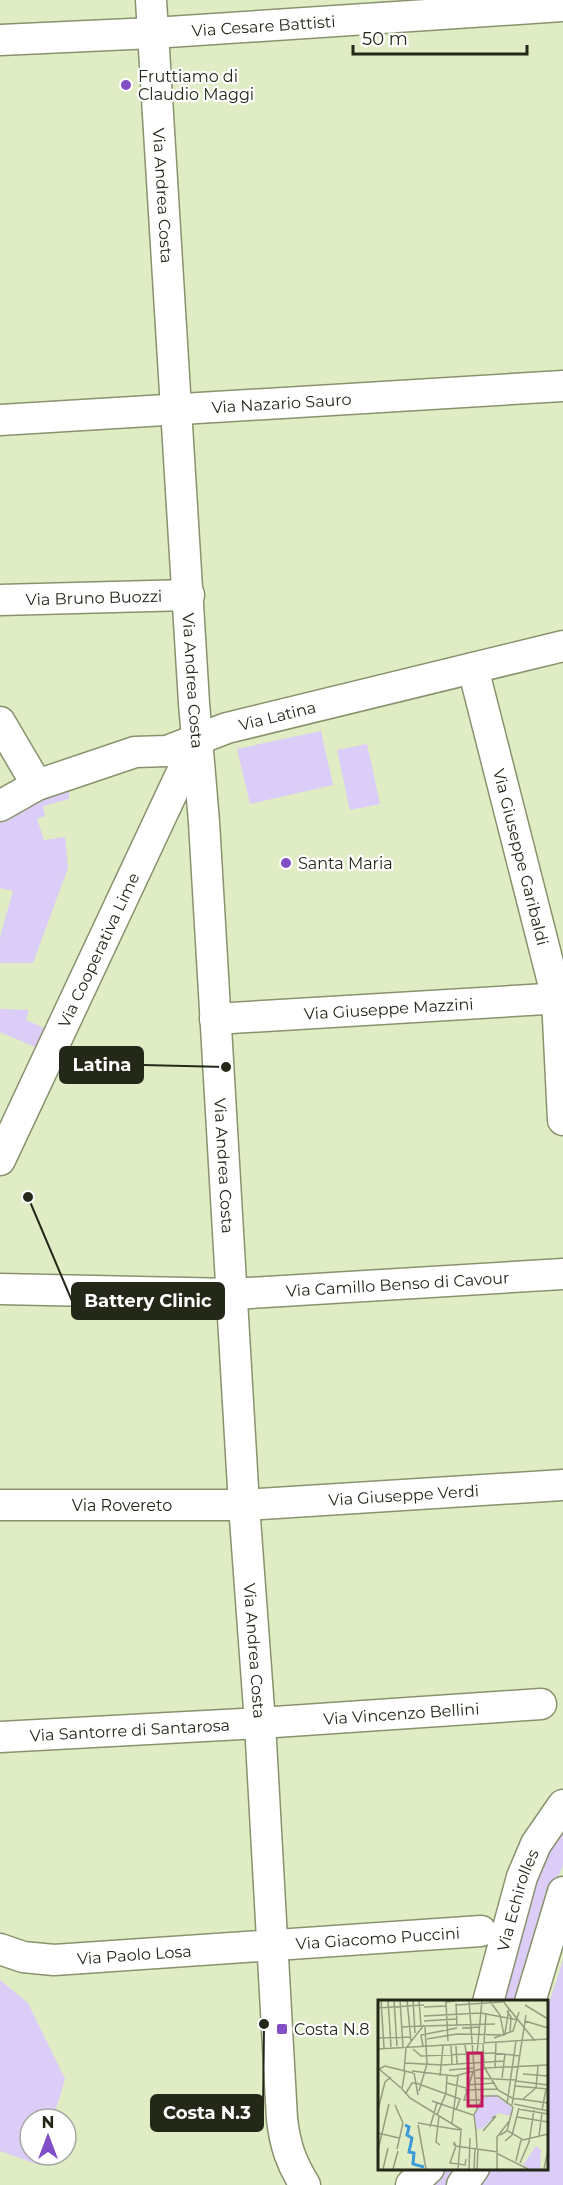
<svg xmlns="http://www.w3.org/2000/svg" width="563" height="2185" viewBox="0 0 563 2185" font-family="Montserrat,sans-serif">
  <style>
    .green { fill: #dbccf8 }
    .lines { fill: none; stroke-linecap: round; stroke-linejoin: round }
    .minor-casing { stroke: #88936e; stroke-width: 33 }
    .minor { stroke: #fff; stroke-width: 30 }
    .poi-dot { fill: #824ec6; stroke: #fff; stroke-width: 2 }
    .labels { text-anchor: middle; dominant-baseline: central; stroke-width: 4.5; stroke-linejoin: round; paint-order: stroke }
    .street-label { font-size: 16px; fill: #242819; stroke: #fff }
    .poi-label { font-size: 16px; fill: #242819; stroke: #fff; text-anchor: start }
    .inset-river { fill: none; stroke: #3c9bd7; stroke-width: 3 }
    .inset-road { fill: none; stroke: #959e80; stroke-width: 1.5 }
    .view { fill: #c2185b; fill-opacity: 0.15; stroke: #c2185b; stroke-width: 3 }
    .inset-edge { fill: none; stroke: #242819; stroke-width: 3 }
    .leader { fill: none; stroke: #242819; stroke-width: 2 }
    .callout-dot { fill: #242819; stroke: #fff; stroke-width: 2 }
    .callout { fill: #242819; stroke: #242819; stroke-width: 2 }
    .callout-label { font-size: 18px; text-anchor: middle; font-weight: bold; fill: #fff }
  </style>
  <rect width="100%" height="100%" fill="#e0ecc4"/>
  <!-- green -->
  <path class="green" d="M 321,731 L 333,785 L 250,804 L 237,749 Z
    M 367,744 L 380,804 L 350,810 L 337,750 Z
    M 69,787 L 69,799 L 43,806 L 45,816 L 37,819 L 44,840 L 65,837 L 68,868 L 33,963 L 0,963 L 0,937 L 13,891 L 0,888 L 0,822 Z
    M 0,1009 L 29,1010 L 26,1020 L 53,1032 L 44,1051 L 0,1032 Z
    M 563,1825 L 563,1865 L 550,1896 L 519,2002 L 500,2002 L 540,1869 Z
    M 563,1960 L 563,2185 L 478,2185 L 490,2169 L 546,2168 L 547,2010 Z
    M 0,1980 L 28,2003 L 65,2079 L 53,2119 L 30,2119 L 30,2155 L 42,2155 L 39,2165 L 0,2151 Z
    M 439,2169 L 462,2169 L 448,2185 L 421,2185 Z"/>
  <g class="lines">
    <defs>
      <g id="minor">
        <path id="s1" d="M 151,0 L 194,703 L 204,822 L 244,1505 L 260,1723 L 282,2119 C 285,2145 291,2163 305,2185"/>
        <path id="s2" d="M 0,40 L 153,33 L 563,6"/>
        <path id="s3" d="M 0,420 L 563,386"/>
        <path id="s4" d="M 0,600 L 189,595"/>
        <path id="s5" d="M 473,668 L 557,998 L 563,1120"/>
        <path d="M 0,722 L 37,785"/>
        <path id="s6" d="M 0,806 L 37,785 L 135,752 L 167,751 L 227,728 L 563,646"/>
        <path id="s7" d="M 215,1019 L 563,998"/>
        <path id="s8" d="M 0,1160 L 196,742"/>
        <path id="s9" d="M 0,1289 L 233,1294 L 563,1274"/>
        <path id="s10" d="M 0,1505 L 244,1505 L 563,1485"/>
        <path id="s11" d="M 0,1737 L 260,1723 L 541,1704"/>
        <path id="s12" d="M 0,1949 L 23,1957 L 54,1960 L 481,1931"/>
        <path id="s13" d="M 488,2002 L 522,1877 L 536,1844 L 563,1805"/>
        <path d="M 530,2002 L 563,1892"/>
        <path d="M 411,2185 L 429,2168"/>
        <path d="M 462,2185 L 474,2168"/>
      </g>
    </defs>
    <!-- minor casing -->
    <use href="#minor" class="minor-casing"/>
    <!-- minor -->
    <use href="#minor" class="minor"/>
  </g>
  <!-- markers -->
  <g class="poi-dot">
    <circle cx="126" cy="85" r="6"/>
    <circle cx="286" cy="863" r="6"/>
    <rect x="276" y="2023" width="12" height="12" rx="3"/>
  </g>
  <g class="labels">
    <!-- street labels -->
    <g class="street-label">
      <text stroke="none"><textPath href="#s2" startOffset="264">Via Cesare Battisti</textPath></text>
      <text stroke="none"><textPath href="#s1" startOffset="196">Via Andrea Costa</textPath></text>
      <text stroke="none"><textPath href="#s3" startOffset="282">Via Nazario Sauro</textPath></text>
      <text stroke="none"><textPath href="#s4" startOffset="94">Via Bruno Buozzi</textPath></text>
      <text stroke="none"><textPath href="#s1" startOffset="682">Via Andrea Costa</textPath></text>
      <text stroke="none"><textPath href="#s6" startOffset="294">Via Latina</textPath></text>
      <text stroke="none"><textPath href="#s5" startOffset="195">Via Giuseppe Garibaldi</textPath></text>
      <text stroke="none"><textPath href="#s8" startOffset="232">Via Cooperativa Lime</textPath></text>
      <text stroke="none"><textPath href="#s7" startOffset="174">Via Giuseppe Mazzini</textPath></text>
      <text stroke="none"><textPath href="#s1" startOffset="1168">Via Andrea Costa</textPath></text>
      <text stroke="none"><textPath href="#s9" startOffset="398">Via Camillo Benso di Cavour</textPath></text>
      <text stroke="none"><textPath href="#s10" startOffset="404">Via Giuseppe Verdi</textPath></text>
      <text stroke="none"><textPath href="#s10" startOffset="122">Via Rovereto</textPath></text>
      <text stroke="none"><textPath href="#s1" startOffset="1654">Via Andrea Costa</textPath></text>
      <text stroke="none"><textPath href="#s11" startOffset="402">Via Vincenzo Bellini</textPath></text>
      <text stroke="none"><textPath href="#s11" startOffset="130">Via Santorre di Santarosa</textPath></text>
      <text stroke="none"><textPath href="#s13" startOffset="106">Via Echirolles</textPath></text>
      <text stroke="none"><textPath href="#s12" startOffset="380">Via Giacomo Puccini</textPath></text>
      <text stroke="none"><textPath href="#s12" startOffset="136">Via Paolo Losa</textPath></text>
    </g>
    <!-- poi labels -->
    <g class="poi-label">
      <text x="138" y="76">Fruttiamo di<tspan x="138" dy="18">Claudio Maggi</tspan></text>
      <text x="298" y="863">Santa Maria</text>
      <text x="294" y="2029">Costa N.8</text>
    </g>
  </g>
  <!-- overview -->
  <g transform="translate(378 2000)">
    <rect width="170" height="170" fill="#e0ecc4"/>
    <path d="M 116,94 L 134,108 L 133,116 L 120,113 L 104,129 L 99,129 L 96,115 L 104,98 ZM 158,146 L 163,150 L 162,169 L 152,169 L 145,165 Z" fill="#dbccf8"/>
    <path class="inset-river" d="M 27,125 L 31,127 L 29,135 L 34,138 L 31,152 L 36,153 L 35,164 L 46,167"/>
    <path class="inset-road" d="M 3,0 L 6,48M 10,0 L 13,47M 16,0 L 19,46M 22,0 L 25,47M 29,0 L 33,41M 35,0 L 37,33M 41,0 L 43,26M 91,0 L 99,109M 111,0 L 122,15 L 126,35M 124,0 L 157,41M 78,3 L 79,26M 78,5 L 124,2M 147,5 L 170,19M 46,7 L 68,6M 0,8 L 46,5M 129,11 L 133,17 L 132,33M 46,16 L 103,13 L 140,20M 46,21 L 78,19M 147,21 L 170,28M 46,26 L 117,24M 24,27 L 44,26M 84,28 L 102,27M 127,33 L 131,8M 0,38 L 33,37M 116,38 L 135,31 L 141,12M 49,39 L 79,34 L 127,35M 70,41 L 68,2 L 77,1M 106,43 L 108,14M 105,44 L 106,67 L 120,90 L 134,98 L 170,103M 87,45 L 91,72M 45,46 L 43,35 L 79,28M 73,46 L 74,64M 78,46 L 79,64M 0,49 L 170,39M 35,49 L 43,56 L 116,53 L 142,56M 99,54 L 104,0M 27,63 L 64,65 L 126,61M 0,68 L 23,88M 117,68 L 118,43M 1,69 L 7,66 L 35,73M 71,70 L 95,68M 27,71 L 24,89 L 32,98 L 84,130M 34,71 L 77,76 L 107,68 L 170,65M 26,72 L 28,48 L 46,25M 95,72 L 86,100 L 102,100M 36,73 L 40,95M 145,74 L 170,76M 62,76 L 65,46M 96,78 L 138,80M 124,78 L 127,54M 138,81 L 170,85M 69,83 L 88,88M 89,85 L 117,83M 137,86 L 170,89M 87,90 L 119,89M 41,91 L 49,64 L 47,27M 28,93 L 34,83 L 38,83 L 82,99 L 78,110M 145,99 L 158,88 L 160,66M 54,101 L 95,115M 129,104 L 138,41M 136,104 L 170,111M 17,105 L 25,123M 134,105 L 148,15M 140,109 L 170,114M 0,110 L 7,82 L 13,77M 164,110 L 168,89M 59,115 L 68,93 L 69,75M 61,116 L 58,142 L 62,145M 139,117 L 170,122M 40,123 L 82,130M 74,123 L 80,76M 40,125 L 48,169M 52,127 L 59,103M 98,131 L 96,115 L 106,96 L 120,96 L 135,107M 98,131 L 99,149M 105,131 L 118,116 L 114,118M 130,131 L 145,140 L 170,134M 0,133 L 21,138M 122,135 L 129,131 L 135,107M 161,136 L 164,113M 127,141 L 134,135 L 141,108M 77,145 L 76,145 L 76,142 L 78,146 L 120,152M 78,146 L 72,163 L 87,165 L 88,159M 19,149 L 25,123M 0,150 L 11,104M 120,154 L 150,169M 138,161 L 143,140M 142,163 L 151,142 L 156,110M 5,169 L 10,148M 15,169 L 20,151M 80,169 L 83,131M 91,169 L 92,138M 96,169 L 97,149M 99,169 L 100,149M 119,169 L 119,137 L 132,120M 166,169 L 170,150"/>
    <path class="view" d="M 90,53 L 104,53 L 104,106 L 90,106 Z"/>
    <rect width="170" height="170" class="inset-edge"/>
  </g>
  <!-- callouts -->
  <path class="leader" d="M226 1067L143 1065M28 1197L72 1301M264 2024L263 2113"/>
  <g class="callout-dot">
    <circle cx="226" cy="1067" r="6"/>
    <circle cx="28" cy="1197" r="6"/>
    <circle cx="264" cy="2024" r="6"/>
  </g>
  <g class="callout">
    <rect x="60" y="1047" width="83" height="36" rx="6"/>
    <rect x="72" y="1283" width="152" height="36" rx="6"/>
    <rect x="151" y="2095" width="112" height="36" rx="6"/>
  </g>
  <g class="callout-label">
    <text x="102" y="1071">Latina</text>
    <text x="148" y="1307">Battery Clinic</text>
    <text x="207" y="2119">Costa N.3</text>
  </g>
  <!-- north arrow -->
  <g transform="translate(48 2137)"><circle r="28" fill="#ffffff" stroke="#a7a9a3" stroke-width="1.5"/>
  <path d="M0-4.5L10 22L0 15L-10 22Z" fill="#824ec6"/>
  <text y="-9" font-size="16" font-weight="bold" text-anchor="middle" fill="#242819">N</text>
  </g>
  <!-- scale -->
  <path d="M353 45v9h174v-9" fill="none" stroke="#242819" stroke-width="3"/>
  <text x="362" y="45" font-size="18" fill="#242819" stroke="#ffffff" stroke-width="4.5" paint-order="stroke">50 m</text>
</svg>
